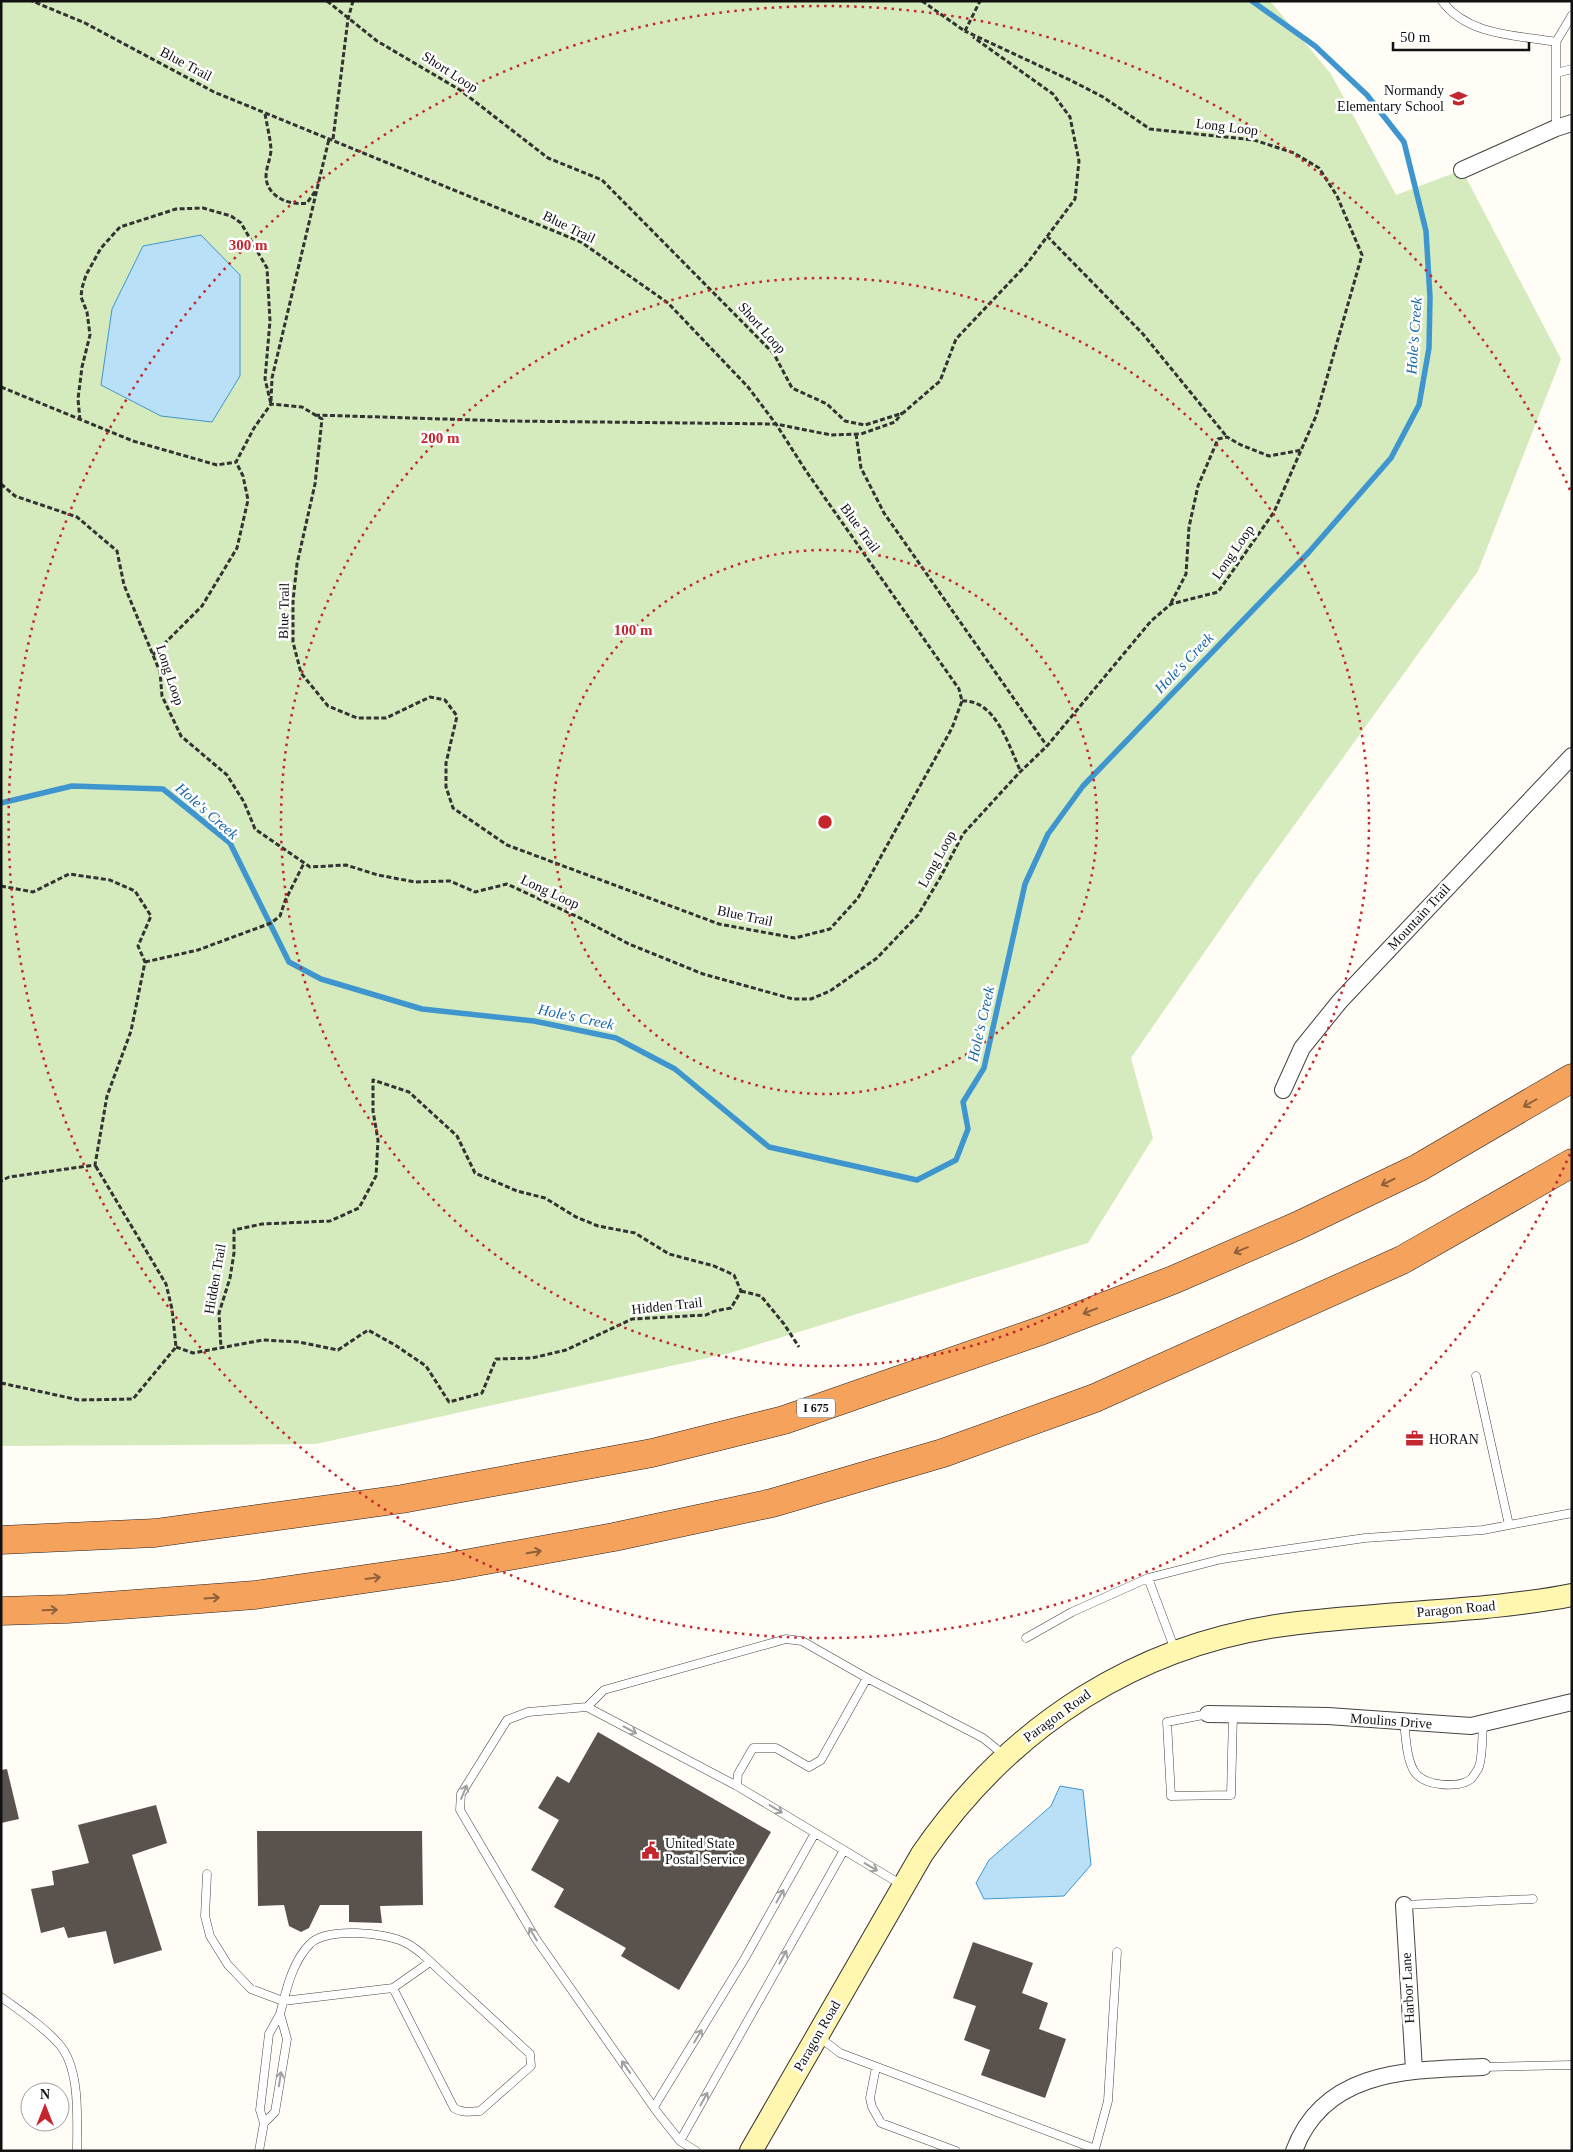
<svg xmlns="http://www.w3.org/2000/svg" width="1573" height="2152" viewBox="0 0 1573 2152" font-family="Georgia,serif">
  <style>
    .green { fill: #d5ebbd }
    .water { fill: #b9e0f7; stroke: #3f96cf }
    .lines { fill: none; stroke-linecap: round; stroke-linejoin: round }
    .stream { stroke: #3f96cf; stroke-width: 5.5 }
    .building { fill: #5a524d }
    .lane-casing { stroke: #444; stroke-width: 9 }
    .street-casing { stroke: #444; stroke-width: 18 }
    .secondary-casing { stroke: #333; stroke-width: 24 }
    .highway-casing { stroke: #222; stroke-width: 29 }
    .path { stroke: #333; stroke-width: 3; stroke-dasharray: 5 2.5; stroke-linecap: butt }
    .lane { stroke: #fff; stroke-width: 8 }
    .street { stroke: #fff; stroke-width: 16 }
    .secondary { stroke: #fff6b0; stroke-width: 22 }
    .highway { stroke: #f5a25d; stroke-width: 28 }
    .oneway { stroke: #8e613b }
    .oneway2 { stroke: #a0a0a0 }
    .ring { fill: none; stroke: #c4262e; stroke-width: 2.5; stroke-dasharray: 2.5 5 }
    .labels { text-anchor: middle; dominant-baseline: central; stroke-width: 5; stroke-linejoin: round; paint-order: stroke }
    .shield { fill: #fff; stroke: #585858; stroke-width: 1 }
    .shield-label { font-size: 12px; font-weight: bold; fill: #111 }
    .street-label { font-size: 14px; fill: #111; stroke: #fff }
    .poi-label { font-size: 14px; fill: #111; stroke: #fff; text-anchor: start }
    .water-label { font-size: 15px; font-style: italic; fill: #1768a6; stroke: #fff }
    .centre { fill: #c4262e; stroke: #fff; stroke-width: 2.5 }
    .ring-label { font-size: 15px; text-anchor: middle; font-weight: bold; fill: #c4262e; stroke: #fff; stroke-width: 5; stroke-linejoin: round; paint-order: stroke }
  </style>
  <rect width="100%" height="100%" fill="#fffdf5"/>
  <!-- green -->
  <path class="green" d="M 1,1 L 1270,1 L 1331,74 L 1396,195 L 1462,170 L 1561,359 L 1478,571 L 1256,878 L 1131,1058 L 1153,1138 L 1088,1243 L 730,1353 L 316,1444 L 1,1446 Z"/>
  <!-- water -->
  <path class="water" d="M 201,235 L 240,275 L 240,376 L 212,422 L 161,416 L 101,385 L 112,309 L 143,246 Z
    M 1060,1786 L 1083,1790 L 1091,1865 L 1064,1896 L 984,1899 L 976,1883 L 989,1860 L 1051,1806 Z"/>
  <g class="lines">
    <!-- stream -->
    <path class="stream" d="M 1,803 L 72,786 L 163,789 L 230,843 L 289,962 L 321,979 L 422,1009 L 534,1021 L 616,1038 L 675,1069 L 769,1147 L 917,1180 L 956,1160 L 968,1129 L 963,1102 L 984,1068 L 1025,884 L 1048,834 L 1083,786 L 1309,552 L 1391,458 L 1419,405 L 1429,348 L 1430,297 L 1426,231 L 1404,142 L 1367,95 L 1315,46 L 1252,1"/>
  </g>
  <!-- building -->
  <path class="building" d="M 598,1732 L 771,1832 L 679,1990 L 621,1956 L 626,1948 L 554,1907 L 564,1889 L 531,1870 L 559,1820 L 538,1808 L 557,1776 L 569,1783 Z
    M 7,1769 L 19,1819 L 1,1823 L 1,1770 Z
    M 156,1805 L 167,1843 L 132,1855 L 162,1950 L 114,1964 L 106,1931 L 68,1938 L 64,1927 L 41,1933 L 31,1889 L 54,1885 L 52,1871 L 89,1863 L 78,1825 Z
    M 257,1831 L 422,1831 L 423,1905 L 380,1906 L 382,1923 L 349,1922 L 349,1905 L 320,1905 L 309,1928 L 301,1932 L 289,1926 L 284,1905 L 258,1906 Z
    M 973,1942 L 1033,1963 L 1022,1993 L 1048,2003 L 1039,2029 L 1066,2039 L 1045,2098 L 981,2075 L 990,2050 L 964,2040 L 976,2006 L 953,1998 Z"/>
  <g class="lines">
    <defs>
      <path id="lane" d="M 1442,1 C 1468,36 1517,35 1556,42
        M 1556,73 L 1572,69
        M 1556,128 L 1556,42 L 1572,15
        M 1476,1376 L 1509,1525
        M 1026,1638 L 1072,1612 L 1148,1578
        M 1175,1650 L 1148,1578 L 1222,1559 L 1248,1555 L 1365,1538 L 1483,1530 L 1572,1513
        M 587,1707 L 604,1690 L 786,1639 L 802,1641 L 867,1678
        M 1208,1714 L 1167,1722 L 1171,1796 L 1231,1795 L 1233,1714
        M 1404,1722 C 1406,1737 1406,1757 1414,1771 C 1423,1786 1458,1789 1471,1779 C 1473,1777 1476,1772 1478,1769 C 1483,1760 1482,1735 1483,1723
        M 737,1786 L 738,1774 L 753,1748 L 776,1748 L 809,1767 L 821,1760 L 867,1678 L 983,1738 L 1004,1755
        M 207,1874 L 205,1916 L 210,1936 L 228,1965 L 251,1989 L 283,2001 L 393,1988 L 454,2108 C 462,2113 470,2112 480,2111 L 531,2066 L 530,2054 L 422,1954 C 417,1950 411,1945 406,1943 C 386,1932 326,1927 310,1944 C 292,1962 286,1991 280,2014
        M 1404,1905 L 1533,1899
        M 393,1988 L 430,1962
        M 1,1997 C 20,2011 42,2025 58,2043 C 81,2067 77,2120 77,2151
        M 819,2037 L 840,2053 L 1095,2149 L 1095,2151
        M 876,2067 L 870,2098 L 872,2107 L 881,2123 L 956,2151
        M 1483,2067 L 1572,2065
        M 654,2107 L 745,1958 L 815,1833
        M 680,2141 L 844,1850
        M 1095,2149 L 1108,2101 L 1117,1952
        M 259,2151 L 264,2123 L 260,2110 L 269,2034 L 280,2014 L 287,2039 L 275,2112 L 264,2123
        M 696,2151 L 680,2141 L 657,2112 L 536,1939 L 460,1810 L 461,1794 L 507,1720 L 528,1712 L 587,1707 L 737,1786 L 902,1885"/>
      <path id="street" d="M 1462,170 L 1556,128 L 1572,123
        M 1283,1090 L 1302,1048 L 1340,1001 L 1572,756
        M 1208,1714 L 1328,1716 L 1471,1726 L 1572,1702
        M 1404,1905 L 1414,2070
        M 1294,2151 C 1324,2069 1410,2070 1483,2067"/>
      <path id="secondary" d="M 751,2151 L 922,1854 C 1011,1725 1140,1641 1298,1623 C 1360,1616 1423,1613 1486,1607 C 1514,1604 1544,1601 1572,1595"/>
      <path id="highway" d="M 1,1540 L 155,1533 L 402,1499 L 652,1453 L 784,1420 L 1043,1330 L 1173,1280 L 1297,1226 L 1418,1168 L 1572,1078
        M 1,1611 L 67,1609 L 255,1595 L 448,1567 L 614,1537 L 772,1503 L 943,1453 L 1095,1398 L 1402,1260 L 1572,1163"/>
    </defs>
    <!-- lane casing -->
    <use href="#lane" class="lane-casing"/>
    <!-- street casing -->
    <use href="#street" class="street-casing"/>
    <!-- secondary casing -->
    <use href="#secondary" class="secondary-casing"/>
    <!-- highway casing -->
    <use href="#highway" class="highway-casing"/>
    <!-- path -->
    <path class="path" d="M 327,1 L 377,41 L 460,90 L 548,158 L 602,180 L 774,354 L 792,388 L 827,404 L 845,421 L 865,425 L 903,413 L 940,381 L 956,339 L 1026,265 L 1075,199 L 1079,161 L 1070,117 L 1053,94 L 973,37
      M 922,1 L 966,32
      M 965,31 L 980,1
      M 265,114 C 267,125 270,137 271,149 C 271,158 266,167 266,177 C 267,197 290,206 307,203 L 316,190
      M 333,139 L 348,19 L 353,1
      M 1047,236 L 1143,334 L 1227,437
      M 1,387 L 133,441 L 217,465 L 236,462 L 254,428 L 271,404 L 302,407 L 322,419 L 315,484 L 297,564 L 293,601 L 293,642 L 301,673 L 328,706 L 357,718 L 386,718 L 430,697 L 445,700 L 457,716 L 446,763 L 446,787 L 453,808 L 507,845 L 719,924 L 795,938 L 830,929 L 858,898 L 952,728 L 962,701 L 959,689 L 806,471 L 776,424 L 748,387 L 668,303 L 581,242 L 214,92 L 85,23 L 32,1
      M 271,401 L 272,378 L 329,139
      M 315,415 L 508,421 L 776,424 L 831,435 L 861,434 L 895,422 L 902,413
      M 80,420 L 78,399 L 82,367 L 90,335 L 87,312 L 81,297 L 82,288 L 86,275 L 101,248 L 120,227 L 176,209 L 203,208 L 231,216 L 241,223 L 267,268 L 270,321 L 265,379 L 271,404
      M 856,434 L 861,468 L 884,513 L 1047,746
      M 1,484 L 15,496 L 77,517 L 117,551 L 124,585 L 160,672 L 162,696 L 181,736 L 227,775 L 244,802 L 255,829 L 310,867 L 346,865 L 378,875 L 415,882 L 450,881 L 475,892 L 507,884 L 580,918 L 629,944 L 703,974 L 793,999 L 811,999 L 830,991 L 877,958 L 918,915 L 940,878 L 963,834 L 1019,773 L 1047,746 L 1151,621 L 1171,604 L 1218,592 L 1274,512 L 1316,416 L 1362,255 L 1337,196 L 1319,168 L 1294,153 L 1254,140 L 1150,129 L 1103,97 L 1072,81 L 965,31
      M 1171,603 L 1186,574 L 1189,527 L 1198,486 L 1218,439 L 1227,437 L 1241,445 L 1269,456 L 1302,450
      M 153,655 L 202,606 L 237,548 L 248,500 L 243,476 L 236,462
      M 962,701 C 996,699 1009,747 1021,772
      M 1,886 L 33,892 L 69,874 L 110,880 L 135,891 L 151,916 L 138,946 L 145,962 L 131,1031 L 107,1096 L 95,1165 L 9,1177 L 1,1181
      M 145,962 L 198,950 L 271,923 L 280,916 L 285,901 L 304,863
      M 741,1291 L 761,1296 L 784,1324 L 799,1347
      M 176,1347 L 193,1353 L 263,1340 L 299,1342 L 338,1350 L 368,1330 L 395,1345 L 426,1366 L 449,1402 L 482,1393 L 496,1359 L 532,1358 L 566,1350 L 632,1319 L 706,1315 L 715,1311 L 731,1308 L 741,1291 L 734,1275 L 714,1266 L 669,1254 L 635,1233 L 598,1226 L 576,1217 L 545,1198 L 517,1191 L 475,1173 L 457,1136 L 409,1092 L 373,1080 L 373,1111 L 378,1140 L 376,1176 L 359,1208 L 330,1221 L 262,1224 L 234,1230 L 234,1253 L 230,1278 L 219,1313 L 221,1348
      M 1,1383 L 79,1400 L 133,1399 L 176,1347 L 172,1309 L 166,1284 L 95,1165"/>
    <!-- lane -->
    <use href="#lane" class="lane"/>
    <!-- street -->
    <use href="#street" class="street"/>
    <!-- secondary -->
    <use href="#secondary" class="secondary"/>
    <!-- highway -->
    <use href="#highway" class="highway"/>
  </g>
  <!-- one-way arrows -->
  <defs><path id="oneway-shaft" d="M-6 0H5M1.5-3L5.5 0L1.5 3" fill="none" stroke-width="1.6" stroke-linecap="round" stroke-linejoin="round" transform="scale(1.25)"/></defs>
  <g class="oneway">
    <use href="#oneway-shaft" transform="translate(1530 1103) rotate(150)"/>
    <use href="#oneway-shaft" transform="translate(1388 1182) rotate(154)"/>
    <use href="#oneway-shaft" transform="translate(1241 1250) rotate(157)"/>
    <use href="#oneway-shaft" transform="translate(1090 1311) rotate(159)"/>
    <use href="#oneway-shaft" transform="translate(534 1552) rotate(-10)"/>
    <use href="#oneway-shaft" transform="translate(373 1578) rotate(-8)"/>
    <use href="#oneway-shaft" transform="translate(212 1598) rotate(-4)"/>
    <use href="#oneway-shaft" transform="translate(50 1610) rotate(-2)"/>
  </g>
  <g class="oneway2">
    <use href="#oneway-shaft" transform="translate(630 1730) rotate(28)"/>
    <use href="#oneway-shaft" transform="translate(464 1792) rotate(-67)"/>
    <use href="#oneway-shaft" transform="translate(776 1809) rotate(31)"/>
    <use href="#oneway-shaft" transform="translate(871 1867) rotate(31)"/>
    <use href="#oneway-shaft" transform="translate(780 1896) rotate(-61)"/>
    <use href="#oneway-shaft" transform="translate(533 1934) rotate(-121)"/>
    <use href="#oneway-shaft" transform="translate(783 1957) rotate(-61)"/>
    <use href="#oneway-shaft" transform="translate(698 2036) rotate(-59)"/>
    <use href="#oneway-shaft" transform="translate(626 2067) rotate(-125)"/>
    <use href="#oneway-shaft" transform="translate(280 2079) rotate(-81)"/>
    <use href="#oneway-shaft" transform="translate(704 2099) rotate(-61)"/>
  </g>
  <!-- distance rings -->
  <g class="ring">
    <circle cx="825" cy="822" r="272"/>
    <circle cx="825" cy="822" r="544"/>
    <path d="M1570 1154A816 816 0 1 1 1570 490"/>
  </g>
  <!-- icons -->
  <defs>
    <symbol id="school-bare" viewBox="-9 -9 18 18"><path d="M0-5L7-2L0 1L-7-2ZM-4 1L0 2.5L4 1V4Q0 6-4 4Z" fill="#c4262e" stroke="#fff" stroke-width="2.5" paint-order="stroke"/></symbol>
    <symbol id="office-bare" viewBox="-9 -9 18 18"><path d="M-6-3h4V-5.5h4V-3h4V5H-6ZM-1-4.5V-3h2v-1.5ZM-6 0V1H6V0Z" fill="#c4262e" stroke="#fff" stroke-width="2.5" paint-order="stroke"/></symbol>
    <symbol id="civic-bare" viewBox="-9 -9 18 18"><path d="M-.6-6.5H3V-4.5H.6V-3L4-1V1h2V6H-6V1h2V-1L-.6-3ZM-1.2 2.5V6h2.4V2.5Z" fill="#c4262e" stroke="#fff" stroke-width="2.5" paint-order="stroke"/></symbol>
  </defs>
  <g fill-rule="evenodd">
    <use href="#school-bare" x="1446" y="86" width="25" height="25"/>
    <use href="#office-bare" x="1402" y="1426" width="25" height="25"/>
    <use href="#civic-bare" x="638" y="1838" width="25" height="25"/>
  </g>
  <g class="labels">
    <!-- shield labels -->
    <rect class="shield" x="797" y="1398.5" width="38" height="19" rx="4"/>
    <g class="shield-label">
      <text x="816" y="1408">I 675</text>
    </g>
    <!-- street labels -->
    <g class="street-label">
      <text transform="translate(186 64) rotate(28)">Blue Trail</text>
      <text transform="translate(450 72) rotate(33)">Short Loop</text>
      <text transform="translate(1227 127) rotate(7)">Long Loop</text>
      <text transform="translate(569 227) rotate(26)">Blue Trail</text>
      <text transform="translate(762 328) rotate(48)">Short Loop</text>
      <text transform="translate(860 528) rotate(54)">Blue Trail</text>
      <text transform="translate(1233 552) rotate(-55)">Long Loop</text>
      <text transform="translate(284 611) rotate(-89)">Blue Trail</text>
      <text transform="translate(170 675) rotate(72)">Long Loop</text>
      <text transform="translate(937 859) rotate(-61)">Long Loop</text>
      <text transform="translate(550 892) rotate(25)">Long Loop</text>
      <text transform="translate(745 916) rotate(12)">Blue Trail</text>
      <text transform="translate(1419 917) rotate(-47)">Mountain Trail</text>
      <text transform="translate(215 1279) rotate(-80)">Hidden Trail</text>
      <text transform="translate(667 1306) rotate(-6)">Hidden Trail</text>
      <text transform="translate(1456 1609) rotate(-5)">Paragon Road</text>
      <text transform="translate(1057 1716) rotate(-36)">Paragon Road</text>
      <text transform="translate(1391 1721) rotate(4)">Moulins Drive</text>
      <text transform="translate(1408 1988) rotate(-93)">Harbor Lane</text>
      <text transform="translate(817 2036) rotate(-60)">Paragon Road</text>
    </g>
    <!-- poi labels -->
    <g class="poi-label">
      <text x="1444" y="90" text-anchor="end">Normandy<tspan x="1444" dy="16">Elementary School</tspan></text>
      <text x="1429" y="1439">HORAN</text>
      <text x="665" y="1843">United State<tspan x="665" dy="16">Postal Service</tspan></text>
    </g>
    <!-- water labels -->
    <g class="water-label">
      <text transform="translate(1414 336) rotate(-86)">Hole's Creek</text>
      <text transform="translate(1184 663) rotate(-46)">Hole's Creek</text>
      <text transform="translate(207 811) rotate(41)">Hole's Creek</text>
      <text transform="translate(576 1017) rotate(12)">Hole's Creek</text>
      <text transform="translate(981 1024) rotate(-77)">Hole's Creek</text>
    </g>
  </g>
  <circle cx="825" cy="822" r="8" class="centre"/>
  <g class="ring-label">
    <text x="248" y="250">300 m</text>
    <text x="440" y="443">200 m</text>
    <text x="633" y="635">100 m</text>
  </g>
  <!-- border -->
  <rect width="1573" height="2152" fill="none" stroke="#111111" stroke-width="5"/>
  <!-- north arrow -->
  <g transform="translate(45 2107)"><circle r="24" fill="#ffffff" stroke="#a0a0a0"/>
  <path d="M0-4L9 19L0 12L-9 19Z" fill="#c4262e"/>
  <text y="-8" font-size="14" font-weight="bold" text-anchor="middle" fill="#111111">N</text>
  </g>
  <!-- scale -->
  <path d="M1393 42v8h136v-8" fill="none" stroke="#111111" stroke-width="2.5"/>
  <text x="1400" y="42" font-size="15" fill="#111111" stroke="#ffffff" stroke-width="4" paint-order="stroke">50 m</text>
</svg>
